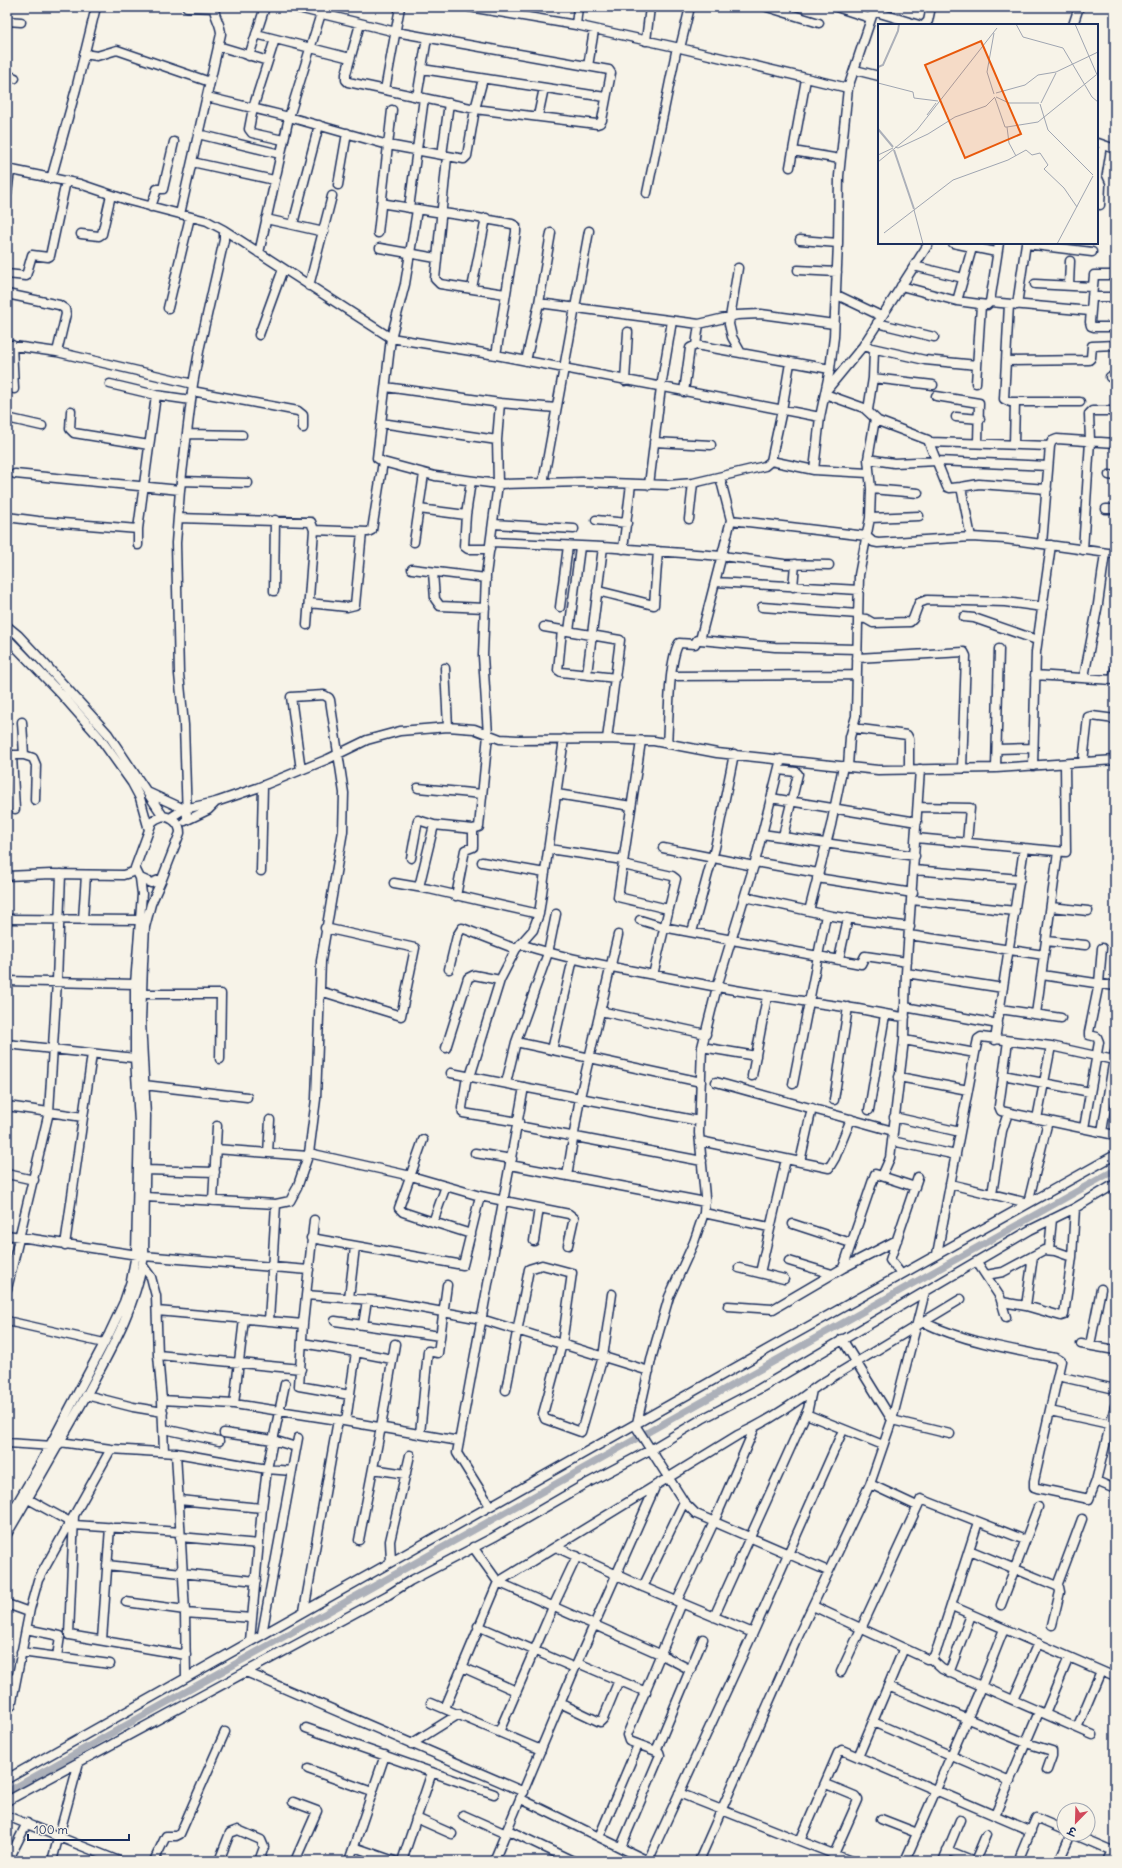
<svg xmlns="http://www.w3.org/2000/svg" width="1122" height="1868" viewBox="0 0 1122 1868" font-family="Delius,'Playpen Sans Deva',sans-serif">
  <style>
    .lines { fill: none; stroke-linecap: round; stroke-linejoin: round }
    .canal { stroke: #acb0b9; stroke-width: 7 }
    .minor-casing { stroke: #1b2f5e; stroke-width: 11 }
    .minor { stroke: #f7f3e8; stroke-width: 8 }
    .inset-river { fill: none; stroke: #acb0b9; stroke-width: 2 }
    .inset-road { fill: none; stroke: #9fa5b1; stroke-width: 1 }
    .view { fill: #e8590c; fill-opacity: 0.15; stroke: #e8590c; stroke-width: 2 }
    .inset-edge { fill: none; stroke: #1b2f5e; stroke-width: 2 }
  </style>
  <rect width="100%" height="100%" fill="#f7f3e8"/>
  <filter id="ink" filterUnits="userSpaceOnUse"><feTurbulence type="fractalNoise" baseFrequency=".025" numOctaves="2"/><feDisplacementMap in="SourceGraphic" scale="8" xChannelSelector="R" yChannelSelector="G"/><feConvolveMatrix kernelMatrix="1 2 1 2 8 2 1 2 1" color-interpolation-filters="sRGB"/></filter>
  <g filter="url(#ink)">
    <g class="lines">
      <!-- canal -->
      <path class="canal" d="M 7,1792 L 1115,1170"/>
      <defs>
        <path id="minor" d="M 187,7 L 214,8
          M 294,7 L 396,32 L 609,70 L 611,73 L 602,120 L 600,123 L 597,124 L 475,109 L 348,82 L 346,80 L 346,74 L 360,24
          M 469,7 L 576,25 L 680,48 L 848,88
          M 767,7 L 819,23
          M 836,7 L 870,18
          M 873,11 L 919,25
          M 7,21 L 21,22
          M 576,25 L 578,7
          M 924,25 L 928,21 L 931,7
          M 1073,25 L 1079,7
          M 256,34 L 350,58
          M 275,39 L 253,108 L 249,129 L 252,133 L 283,140
          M 646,41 L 650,7
          M 218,46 L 268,61
          M 680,48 L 690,7
          M 84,54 L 97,56 L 117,50 L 210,82
          M 249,56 L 265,7
          M 588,66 L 594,30
          M 422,69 L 605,97
          M 855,70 L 879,76
          M 7,75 L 15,78
          M 385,90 L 400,7
          M 207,97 L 289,117 L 388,145 L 464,159 L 467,156 L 475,109 L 483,79
          M 417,97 L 427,38
          M 538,116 L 544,88
          M 198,134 L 280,154
          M 1098,143 L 1115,149
          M 793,151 L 840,159
          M 442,155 L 449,103
          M 447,157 L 435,279 L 440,284 L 505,294
          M 192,162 L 274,180
          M 790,167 L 806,79
          M 7,169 L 80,184 L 130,201 L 207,221 L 224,230 L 224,240 L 200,346 L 193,384 L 180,490 L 176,543 L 179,674 L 184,725 L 187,819
          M 51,179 L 76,89 L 96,7
          M 338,185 L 347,133
          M 647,193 L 677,47
          M 7,194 L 10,170
          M 382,203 C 426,212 469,215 512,224 L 516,226 L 516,232 L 496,355
          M 1100,205 L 1101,185 L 1097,176 L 1102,145
          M 151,207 L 157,189 L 163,189 L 174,142
          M 409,208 L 424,98
          M 417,210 L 405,284 L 391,338 L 496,355 L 820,417
          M 180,214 L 221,34 C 221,24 214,17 214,7
          M 266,219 L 324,232
          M 293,224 L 319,125
          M 224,230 L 391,338 L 377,458 L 383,462 L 435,476 L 498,484 L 582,482 L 668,485 L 693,483 L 765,466 L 771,461 L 782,410 L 790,363
          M 378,233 L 392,110
          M 81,234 L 99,236 L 102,234 L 111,195
          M 800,240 L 838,243
          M 953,243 L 996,252
          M 1026,244 L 1092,252
          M 380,248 L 436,258
          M 259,253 L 289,117 L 323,7
          M 914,266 L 963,278
          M 738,268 L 729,324 L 732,337 L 741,353
          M 798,270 L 837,272
          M 7,274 L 26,276 L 32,255 L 48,257 L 50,256 L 66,181
          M 1115,275 L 1094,275 L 1090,322 L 1091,326 L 1094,327 L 1115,327
          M 1035,284 L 1092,287
          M 1069,285 L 1070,261
          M 309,286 L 332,196
          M 901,286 L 957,301 L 987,305 L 990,302 L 999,243
          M 472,288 L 486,218
          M 7,294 L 59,305 L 65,309 L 66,314 L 57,352
          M 837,295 L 881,316
          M 1092,297 L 1115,297
          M 957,301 L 972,248
          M 990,302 L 1090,311
          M 539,303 L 699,324 L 737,315 L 761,314 L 834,324
          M 1009,304 L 1004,399 L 1010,402 L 1080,402
          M 1017,305 L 1026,243
          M 168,308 L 190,217
          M 877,323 L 934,337
          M 259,335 L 283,269
          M 7,345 L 57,352 L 193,384
          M 12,345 L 14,389
          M 696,345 L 699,324
          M 863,346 L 925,360 L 977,365
          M 526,361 L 539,303 L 551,233
          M 1006,361 L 1089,360 L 1091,358 L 1092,346 L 1115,345
          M 1110,377 L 1115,377
          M 873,378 L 933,385
          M 625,381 L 628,332
          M 976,383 L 981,305
          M 110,384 L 156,395 L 191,400
          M 386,387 L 500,403 L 497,440 L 498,484 L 486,575 L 483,656 L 488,735 L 479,827 L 473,829 L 473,847 L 465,850 L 456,896
          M 192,391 L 298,411 L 303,415 L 303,428
          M 826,391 L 863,346 L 929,243
          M 684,392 L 690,348 L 696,345 L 830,369
          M 825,394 L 864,408 L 878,421 L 928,440 L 947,487 L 950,488 L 961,487 L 971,537 L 1005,539 L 1115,554
          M 936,396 L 979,403 L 978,442
          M 500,403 L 556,408
          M 868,410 L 873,378 L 874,350
          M 71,411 L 70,429 L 74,433 L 149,445
          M 956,417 L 980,419
          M 7,418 L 42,426
          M 381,423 L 497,440
          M 187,434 L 242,435
          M 654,442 L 711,445
          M 930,442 L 1050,446
          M 1014,444 L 1015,402
          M 868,459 L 894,463 L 938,461 L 1048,466
          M 771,461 L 814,470 L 868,473
          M 814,470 L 820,417 L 830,369 L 834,337 L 838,243 L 839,176 L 848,88 L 875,7
          M 15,474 L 180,490
          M 1109,475 L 1115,476
          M 720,477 L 731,520 L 866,536 L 873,542 L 878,543 L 971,537
          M 181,481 L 248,483
          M 471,481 L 466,515 L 464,546 L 468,549 L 490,549
          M 543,483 L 589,231
          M 649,485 L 661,387 L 672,321
          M 961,487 L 979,484 L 1047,489
          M 871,489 L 918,493
          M 419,509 L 466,515
          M 1106,509 L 1115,509
          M 7,517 L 38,521 L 138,529
          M 178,518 L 311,522 L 314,530
          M 870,518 L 919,516
          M 689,519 L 693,483
          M 596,520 L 627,523
          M 731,520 L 700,640 L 775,647 L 857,649
          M 493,524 L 574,529
          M 414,542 L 424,474
          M 491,542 L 603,547 L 722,556 L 784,564 L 829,565
          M 1042,544 L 1050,446 L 1052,441 L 1057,439 L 1115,443
          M 138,545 L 138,529 L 156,395
          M 623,549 L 631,484
          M 1083,550 L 1090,441 L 1089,414 L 1092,411 L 1115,411
          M 412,569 L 486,578
          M 433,572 L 435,599 L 440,606 L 485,608
          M 715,582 L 859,590
          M 793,587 L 795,564
          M 274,591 L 275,520
          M 597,591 C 617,595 635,601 654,605 L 658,551
          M 309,603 L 347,607 L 355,605 L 362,532
          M 560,607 L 568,546
          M 762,607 L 858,614
          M 964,617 L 974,618 L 1037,640
          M 858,618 L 866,619 L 873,623 L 910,622 L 913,619 L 919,603 L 927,600 L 1005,602 L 1043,607
          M 307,625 L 314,530 L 368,532 L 372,530 L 383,462
          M 7,626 L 18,635 L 44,663 L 108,734 L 163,816
          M 544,627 L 620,640 L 607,739
          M 562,630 L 558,670 L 561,672 L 616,678
          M 569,631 L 580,547
          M 7,638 L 62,695 L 100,738 L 132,783 L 140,798 L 149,830
          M 857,658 L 964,652 L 966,656 L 962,768
          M 445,668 L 448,727
          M 587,674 L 603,547
          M 1035,675 L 1113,680 L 1115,670
          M 671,676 L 857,675
          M 1084,677 L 1098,604 L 1105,553
          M 22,722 L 24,755
          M 853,728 L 907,735 L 909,739 L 909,769
          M 641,741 L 618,897 L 668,909
          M 667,744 C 669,720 668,662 679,643 L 695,644 L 697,640 L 700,640
          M 997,749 L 1033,748
          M 7,755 L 24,755 L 33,758 L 36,765 L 35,800
          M 12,756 L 15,809
          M 1083,762 L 1088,717 L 1092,716 L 1115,719
          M 848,766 L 850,737 L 856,716 L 859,575 L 870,518 L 871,489 L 868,459 L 875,419
          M 1033,766 L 1036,652 L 1051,545
          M 996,768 L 999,649
          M 779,770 L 796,772 L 798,774 L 783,836
          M 418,788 L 482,794
          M 147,792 L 184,809
          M 557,794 L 631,806
          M 771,798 L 917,822
          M 918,807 L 970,808 L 967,842
          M 163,816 C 173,818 180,823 180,833 L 162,879 L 151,883 L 140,878 L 135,868 L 152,822 L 156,819 Z
          M 170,818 L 184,809 L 216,802 L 257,788 L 328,759 L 367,740 L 400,731 L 448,727 L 474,729 L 500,739 L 518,740 L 607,739 L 654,741 L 717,753 L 878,770 L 996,768 L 1115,760
          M 185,821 L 208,810 L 216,802
          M 762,834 L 915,856
          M 916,838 L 1066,852 L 1065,764
          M 663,848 L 754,866
          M 549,849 L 623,860
          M 411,858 L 418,820 L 434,825 L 473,829
          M 482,862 L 545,873
          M 755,862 L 818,873
          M 623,865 L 672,876 L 676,879 L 653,975
          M 914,870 L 1020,879
          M 261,871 L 263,786
          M 7,876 L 51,874 L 123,875 L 136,871
          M 817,878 L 913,893
          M 394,883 L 429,889 L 539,914
          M 419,887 L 434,825
          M 745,897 L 832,916 L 910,927
          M 912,900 L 1015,911
          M 1051,907 L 1088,911
          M 809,911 L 831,825 L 843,766
          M 7,919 L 139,920
          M 83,919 L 86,875
          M 640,920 L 663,927 L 861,964 L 865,956 L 907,962
          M 692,932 L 715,848 L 734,754
          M 909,935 L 1044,955
          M 1046,941 L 1085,945
          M 520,944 C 567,959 616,968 665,977 C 725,989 784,999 845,1007 C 865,1009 884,1015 905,1017
          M 839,959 L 848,918
          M 449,969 L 457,936 L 462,928 L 516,949
          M 906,973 L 1003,988
          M 1042,975 L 1115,986
          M 7,981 L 135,984
          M 320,991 L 401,1016 L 415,948 L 325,928
          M 142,994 L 221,994 L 220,1059
          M 905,1007 L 998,1024
          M 1000,1009 L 1061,1018
          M 600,1011 L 706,1034
          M 1036,1014 L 1058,852
          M 904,1040 L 975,1053 L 937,1254
          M 995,1040 L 1024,848
          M 1008,1041 L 999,1106 L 1001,1111 L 1115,1135
          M 516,1042 L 701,1082
          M 7,1044 L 135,1058
          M 702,1047 L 756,1056
          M 446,1048 L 468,978 L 474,975 L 500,980
          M 552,1050 L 573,959
          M 975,1053 L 978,1039 L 981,1037 L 1051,1046 L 1114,1060
          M 451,1073 L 699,1121
          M 1003,1075 L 1090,1092
          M 467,1076 L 462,1108 L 463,1113 L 519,1122
          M 752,1076 L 767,997
          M 470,1077 L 500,980 L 516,949 L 533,930 L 539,914 L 564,739
          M 899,1077 L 968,1090
          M 716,1082 L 893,1131
          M 506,1083 L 516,1042 L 548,953 L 556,914
          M 793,1084 L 826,915
          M 144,1085 L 247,1097
          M 834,1100 L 848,1007
          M 7,1106 L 83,1117
          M 869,1110 L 885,1015
          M 894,1117 L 960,1132
          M 1037,1119 L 1051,1046
          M 518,1126 L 702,1161
          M 1084,1128 L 1099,1042 L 1097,1037 L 1089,1035 L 1089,1032 L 1099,983 L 1102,948
          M 1102,1132 L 1115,1052
          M 423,1140 L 399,1208 L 403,1212 L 433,1222
          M 700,1141 L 829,1168 L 835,1158 L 851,1119
          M 892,1141 L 956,1155
          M 216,1149 L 308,1156
          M 268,1153 L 270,1120
          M 309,1153 L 411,1176 L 480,1196 L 569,1214 L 574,1218 L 568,1245
          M 475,1153 L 512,1159
          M 800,1162 L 812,1108
          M 510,1165 L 705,1202
          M 145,1170 L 215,1172
          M 7,1174 L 34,1180
          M 567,1176 L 580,1097 L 618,935
          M 882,1176 L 890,1158 L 904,1040 L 906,973 L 920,769
          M 950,1184 L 1028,1203 L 1048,1121
          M 446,1186 L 433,1222 L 471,1234
          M 992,1194 L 1002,1131 L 1008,1113
          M 145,1197 L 276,1204 L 290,1201 L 297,1188 L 309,1153 L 316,1099 L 321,961 L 343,831 L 344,793 L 330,700 L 329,698 L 324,695 L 291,697 L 301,770
          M 213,1201 L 217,1126
          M 704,1213 L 769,1227
          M 314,1220 L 303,1324 L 299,1386 L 350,1395
          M 793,1224 L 851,1243
          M 7,1235 L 144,1256 L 309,1270
          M 311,1238 L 463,1265 L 480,1196
          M 534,1241 L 539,1208
          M 65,1245 L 92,1054
          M 1049,1249 L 1052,1219
          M 789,1261 L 832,1274
          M 977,1262 L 1000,1297 L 1006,1317
          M 143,1266 L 151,1277 L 156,1296 L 158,1355 L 162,1400 L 164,1452
          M 739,1268 L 784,1279
          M 843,1268 L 875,1174 L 915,1187
          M 760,1273 L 786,1159
          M 901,1274 L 890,1260 L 918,1177
          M 986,1275 L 1003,1272 L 1044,1250 L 1055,1251 L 1072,1257
          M 7,1289 L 49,1112 L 57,981 L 61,874
          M 306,1295 L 383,1301 L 481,1319 L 649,1371
          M 349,1298 L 355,1247
          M 1002,1302 L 1026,1306 L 1061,1316 L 1064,1315 L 1072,1257 L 1075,1208
          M 728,1306 L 773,1309 L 843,1268 L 897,1240
          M 1026,1306 L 1033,1256
          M 157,1311 L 303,1324
          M 7,1321 L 104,1343
          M 269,1321 L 276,1204
          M 335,1321 L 440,1336
          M 923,1322 C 962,1341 1014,1350 1056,1358 L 1061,1361 L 1034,1481 L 1034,1487 L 1037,1488 L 1089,1499 L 1096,1481 L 1115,1406
          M 363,1325 L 367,1300
          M 842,1339 L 892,1420 L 950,1434
          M 302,1343 L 356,1352 L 346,1421
          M 1081,1344 L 1115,1350
          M 1090,1345 L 1101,1289
          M 356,1352 L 392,1359
          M 158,1355 L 301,1369
          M 1058,1376 L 1115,1389
          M 506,1390 L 529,1269 L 542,1265 L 572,1273 L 562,1344 L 543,1414 L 545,1419 L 581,1432 L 603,1357 L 612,1294
          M 86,1395 L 133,1407 L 163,1412
          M 162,1400 L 234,1404 L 338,1420 L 459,1441
          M 234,1404 L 244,1319
          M 1050,1411 L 1109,1424
          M 806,1414 L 883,1445
          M 637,1423 L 652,1356 L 669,1297 L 694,1242 L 704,1213 L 705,1197 L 699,1133 L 702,1047 L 717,987 L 755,862 L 781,759
          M 635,1425 L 684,1502 L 696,1514 L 828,1571
          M 164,1429 L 219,1441
          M 224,1433 L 273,1440 L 296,1447
          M 420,1434 L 428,1351 L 438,1353 L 447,1285
          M 60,1442 L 111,1449 L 176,1453 L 267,1469 L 292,1471
          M 7,1443 L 53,1446
          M 176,1453 L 185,1613 L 186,1677
          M 373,1469 L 406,1474
          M 1096,1481 L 1115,1489
          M 870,1484 L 917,1506
          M 28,1499 L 70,1522
          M 179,1500 L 262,1508
          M 684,1502 L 643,1587 L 753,1633
          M 490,1506 L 457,1453 L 524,1087
          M 74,1516 L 69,1635 L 186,1655
          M 7,1520 L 39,1466 L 109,1334 L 124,1302 L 131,1281 L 136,1254 L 139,1122 L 135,1058 L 135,984 L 142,894 L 140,878
          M 74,1525 L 180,1532
          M 7,1534 C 34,1488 60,1442 86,1396 C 110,1351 136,1307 144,1256 L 146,1116 L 141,1021 L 143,964 L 145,927 L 151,904 L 162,879
          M 180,1537 L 259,1544
          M 359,1540 L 381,1427 L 395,1344
          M 473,1547 L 498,1582 L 738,1435 C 767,1422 794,1404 819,1385 L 961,1299
          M 556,1547 L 643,1587
          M 969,1550 L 1059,1587 L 1060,1592 L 1052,1625
          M 391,1562 L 390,1541 L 410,1455
          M 107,1565 L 256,1581
          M 1057,1586 L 1082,1519
          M 677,1601 L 714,1522 L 755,1427
          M 126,1602 L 185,1610
          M 7,1604 L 29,1612
          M 1001,1605 L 1038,1507
          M 813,1606 L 927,1659 L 931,1659 L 934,1656 L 938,1646 L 978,1522
          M 952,1606 L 1115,1677
          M 304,1611 L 338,1420
          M 185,1613 L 252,1618
          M 714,1617 L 808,1409 L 812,1390
          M 478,1626 L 575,1668
          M 26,1629 L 60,1636 L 57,1657
          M 262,1634 L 298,1438
          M 102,1640 L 110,1527
          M 250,1641 L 262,1508 L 267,1469 L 285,1384
          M 21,1652 L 110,1664
          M 931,1659 L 942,1669 L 1093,1735
          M 578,1663 L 646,1692
          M 462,1667 L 516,1691
          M 246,1672 L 524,1792
          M 841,1672 L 921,1499 L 1025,1540
          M 949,1673 L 971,1615
          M 7,1678 L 16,1679
          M 888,1686 L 1026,1743 L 1052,1751 L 1052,1756 L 1047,1770
          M 1013,1700 L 1038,1643
          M 431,1703 L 541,1750
          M 560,1703 L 600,1722 L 603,1719 L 619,1680
          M 11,1706 L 30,1609 L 38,1580 L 111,1449
          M 445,1708 L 498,1582 L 662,1655 L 691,1670
          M 1045,1714 L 1069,1657
          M 873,1722 L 1010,1781
          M 306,1728 L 494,1794
          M 1077,1728 L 1101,1671
          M 499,1732 L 553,1607 L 577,1556
          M 411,1744 L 459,1714
          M 656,1751 L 703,1639
          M 858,1757 L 904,1648
          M 308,1769 L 372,1792
          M 7,1779 C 138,1704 271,1631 402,1556 C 640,1422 876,1287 1115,1155
          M 826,1784 L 855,1796 L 858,1800 L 831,1861
          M 679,1793 L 851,1861
          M 521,1799 L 648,1861
          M 7,1801 L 388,1595 L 410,1581 L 494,1537 L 582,1486 L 650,1450 L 702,1419 L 759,1389 L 1030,1230 L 1075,1208 L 1115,1184
          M 293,1802 L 317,1811 L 295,1861
          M 463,1815 L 506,1834
          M 995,1815 L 1039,1712
          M 7,1816 L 119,1861
          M 416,1818 L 452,1834
          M 881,1819 L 917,1833
          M 508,1830 L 573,1861
          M 1073,1834 L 1115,1852
          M 599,1837 L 638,1745
          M 800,1841 L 838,1753 L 842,1750 L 1031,1831
          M 354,1847 L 394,1861
          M 621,1847 L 660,1755 L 659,1752 L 629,1741 L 627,1735 L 682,1603
          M 947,1850 L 974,1861
          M 8,1861 L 27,1823
          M 52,1861 L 79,1762
          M 154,1861 L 166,1836 L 176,1836 L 180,1834 L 225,1732
          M 219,1861 L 230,1833 L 238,1830 L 261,1840 L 264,1847 L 259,1861
          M 349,1861 L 385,1755
          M 402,1861 L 432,1772
          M 494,1861 L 575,1668 L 656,1485
          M 648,1861 L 753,1633 L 843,1430
          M 699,1861 L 795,1643 L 870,1484 L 892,1420 L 925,1292
          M 905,1861 L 981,1687 L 1004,1629
          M 943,1861 L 960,1820
          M 975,1861 L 986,1835
          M 1018,1861 L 1036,1818 L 1064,1830
          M 1059,1861 L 1071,1834
          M 1107,1861 L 1112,1851"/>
      </defs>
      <!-- minor casing -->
      <use href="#minor" class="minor-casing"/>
      <!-- minor -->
      <use href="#minor" class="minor"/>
    </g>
  </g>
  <!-- overview -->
  <g transform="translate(878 24)">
    <rect width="220" height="220" fill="#f7f3e8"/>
    <path class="inset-river" d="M 0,43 L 5,41 L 20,7 L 21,0M 0,105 L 15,123M 16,126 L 36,185"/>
    <path class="inset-road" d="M 138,0 L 145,13 L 185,24 L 214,73 L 220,78M 197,0 L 220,53M 0,59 L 35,68 L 36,74 L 60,77M 118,69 L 147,61 L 160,51 L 178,48 L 220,28M 116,70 L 109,48 L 116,9M 118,73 L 131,79 L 161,79M 117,74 L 127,103 L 129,103 L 131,119 L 138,132M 163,79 L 178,49M 162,80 L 170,106 L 215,151M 49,91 L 58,79M 129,103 L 160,98 L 218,51M 17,123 L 20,124 L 50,110 L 77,93 L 108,82 L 117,73M 0,131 L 15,124M 0,138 L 39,106 L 119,4M 36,186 L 45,220M 6,209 L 75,156 L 130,136 L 148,126 L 154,131 L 162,129 L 170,141 L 166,145 L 186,164 L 199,183M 179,220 L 215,152"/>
    <path class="view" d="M 103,17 L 143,110 L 87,134 L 47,41 Z"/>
    <rect width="220" height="220" class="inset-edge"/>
  </g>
  <!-- margin -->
  <rect width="1122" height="1868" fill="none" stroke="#f7f3e8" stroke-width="24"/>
  <rect x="12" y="12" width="1098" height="1844" fill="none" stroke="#1b2f5e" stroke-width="1.5" filter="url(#ink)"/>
  <!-- north arrow -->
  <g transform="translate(1076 1822) rotate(203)"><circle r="19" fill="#f7f3e8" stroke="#9fa5b1"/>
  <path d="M0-3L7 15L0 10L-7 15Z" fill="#d1495b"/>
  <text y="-6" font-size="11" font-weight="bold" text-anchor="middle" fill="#1b2f5e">उ</text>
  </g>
  <!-- scale -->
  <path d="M28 1834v6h101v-6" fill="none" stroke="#1b2f5e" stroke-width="2"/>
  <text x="34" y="1834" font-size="12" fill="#1b2f5e" stroke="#f7f3e8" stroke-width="3" paint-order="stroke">100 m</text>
</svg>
